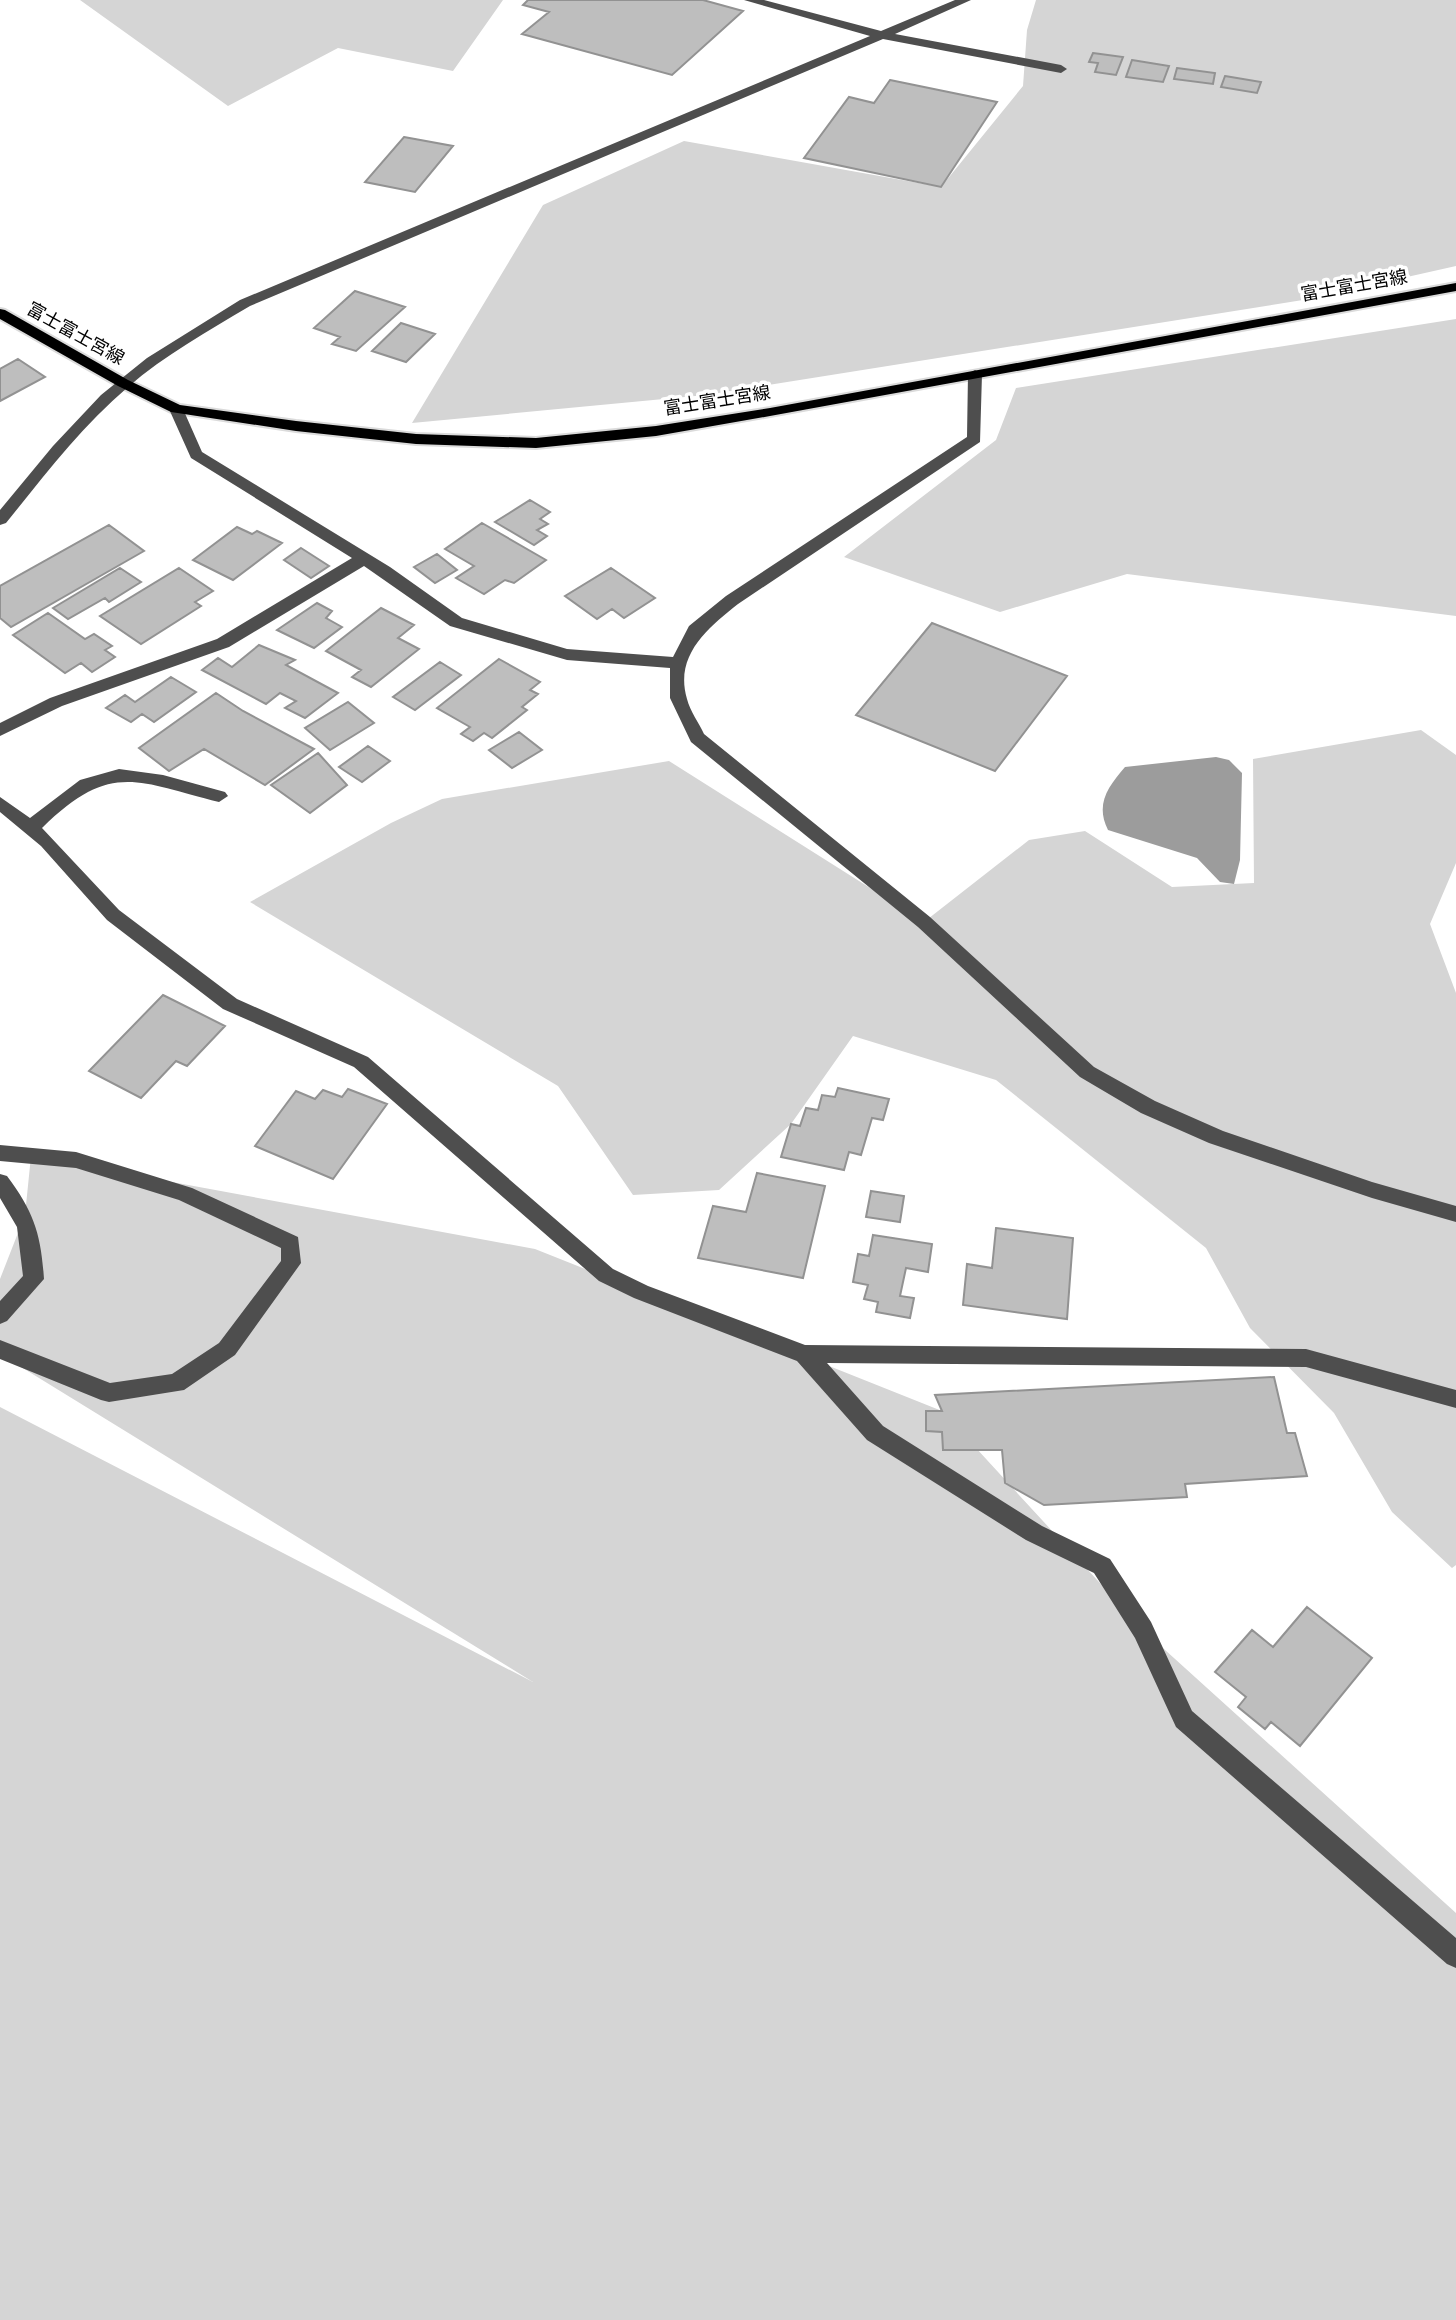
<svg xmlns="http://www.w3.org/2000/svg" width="1456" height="2320" viewBox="0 0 1456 2320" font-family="'Work Sans','Noto Sans JP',sans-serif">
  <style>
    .green { fill: #d5d5d5 }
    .water { fill: #9c9c9c }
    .building { fill: #bebebe; stroke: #929292; stroke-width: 2 }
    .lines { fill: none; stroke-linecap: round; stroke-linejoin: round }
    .major-casing { stroke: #dbdbdb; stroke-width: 4 }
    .minor { fill: #4e4e4e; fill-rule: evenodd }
    .major { fill: #000; fill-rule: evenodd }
    .labels { text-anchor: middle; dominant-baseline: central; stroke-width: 7; stroke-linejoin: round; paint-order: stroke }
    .far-street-label { font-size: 18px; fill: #000; stroke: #fff }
  </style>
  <rect width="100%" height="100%" fill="#fff"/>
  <!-- green -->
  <path class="green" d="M 80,0 L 503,0 L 453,71 L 338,48 L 228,106 Z
    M 1036,0 L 1456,0 L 1456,266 L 1309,299 L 706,395 L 412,423 L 543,205 L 684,141 L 941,187 L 1023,86 L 1027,30 Z
    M 1456,319 L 1456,616 L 1127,574 L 1000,612 L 844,557 L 996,440 L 1016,388 Z
    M 1421,730 L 1456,755 L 1456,863 L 1430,924 L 1456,993 L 1456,1565 L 1452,1568 L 1392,1512 L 1334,1413 L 1250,1328 L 1206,1248 L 996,1080 L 853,1036 L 791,1124 L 719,1190 L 633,1195 L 558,1086 L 250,902 L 391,823 L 442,799 L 669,761 L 924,922 L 1029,840 L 1085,831 L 1172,887 L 1254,883 L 1253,759 Z
    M 31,1156 L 535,1249 L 942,1411 L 1143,1630 L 1456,1913 L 1456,2320 L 0,2320 L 0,1407 L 533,1682 L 0,1354 L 0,1279 L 25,1215 Z"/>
  <!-- water -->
  <path class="water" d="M 1216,757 L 1229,760 L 1242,773 L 1240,860 L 1234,884 L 1220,882 L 1197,858 L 1108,830 C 1095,804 1108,787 1125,767 Z"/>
  <!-- building -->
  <path class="building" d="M 528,0 L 703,0 L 743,11 L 672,75 L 522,34 L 549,12 L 523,5 Z
    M 1093,53 L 1123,57 L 1116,75 L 1095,72 L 1098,63 L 1089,62 Z
    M 1132,60 L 1169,66 L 1163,82 L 1126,77 Z
    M 1177,68 L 1215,73 L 1213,84 L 1174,79 Z
    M 1225,76 L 1261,82 L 1257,93 L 1221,87 Z
    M 890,80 L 997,102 L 941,187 L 804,158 L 849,97 L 874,103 Z
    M 404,137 L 453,146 L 415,192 L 365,182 Z
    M 355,291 L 405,307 L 356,351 L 332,344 L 340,337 L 314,328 Z
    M 401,323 L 435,334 L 406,362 L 372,351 Z
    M 18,359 L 45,377 L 0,401 L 0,369 Z
    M 530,500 L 550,512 L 540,519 L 548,524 L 537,530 L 547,536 L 534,545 L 495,522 Z
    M 482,523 L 546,560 L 514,583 L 505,580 L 484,594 L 456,578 L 474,566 L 445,549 Z
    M 109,525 L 144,551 L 11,627 L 0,618 L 0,586 Z
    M 237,527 L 252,534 L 257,531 L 282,543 L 233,580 L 193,560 Z
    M 301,548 L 329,566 L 311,578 L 284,560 Z
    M 437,554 L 457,570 L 435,583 L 414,567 Z
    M 120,568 L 141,582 L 109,602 L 105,598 L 68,619 L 53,608 Z
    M 179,568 L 213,591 L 195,602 L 201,606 L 141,644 L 100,616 Z
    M 611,568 L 655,598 L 624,618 L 612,609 L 597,619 L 565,596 Z
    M 317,603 L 332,611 L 326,618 L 342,627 L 314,648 L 277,630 Z
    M 381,608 L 414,625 L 398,638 L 419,649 L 371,687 L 352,677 L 361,670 L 326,651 Z
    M 48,613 L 85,639 L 94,634 L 112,646 L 105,650 L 115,657 L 92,672 L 81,663 L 65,673 L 13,635 Z
    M 932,623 L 1067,676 L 995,771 L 856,715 Z
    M 259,645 L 295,660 L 286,665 L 338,693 L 305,718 L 285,708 L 296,701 L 280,693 L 266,704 L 202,670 L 218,658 L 232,667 Z
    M 499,659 L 540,682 L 530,690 L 538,694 L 522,707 L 527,710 L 492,738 L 484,733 L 473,741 L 461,734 L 470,727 L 437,708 Z
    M 440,662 L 461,675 L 415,710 L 393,697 Z
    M 171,677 L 196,692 L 154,722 L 142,714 L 131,722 L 106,708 L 125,695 L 135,702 Z
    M 216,693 L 243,711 L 314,749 L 265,785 L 204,749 L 169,771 L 139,748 Z
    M 348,702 L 374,723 L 330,750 L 305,728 Z
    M 519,732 L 542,750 L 512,768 L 489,750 Z
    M 368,746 L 390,761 L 362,782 L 339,767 Z
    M 318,753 L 347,785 L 310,813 L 271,785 Z
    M 163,995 L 225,1026 L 187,1066 L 176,1061 L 141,1098 L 89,1071 Z
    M 838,1088 L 889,1099 L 883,1120 L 872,1118 L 861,1155 L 849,1152 L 844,1170 L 781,1157 L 791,1124 L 800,1126 L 806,1108 L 818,1110 L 822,1095 L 835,1097 Z
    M 348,1089 L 387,1104 L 333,1179 L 255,1146 L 296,1091 L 315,1099 L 323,1090 L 342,1097 Z
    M 757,1173 L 825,1186 L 803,1278 L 698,1258 L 713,1206 L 746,1212 Z
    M 871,1191 L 904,1196 L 900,1222 L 866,1217 Z
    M 996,1228 L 1073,1238 L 1067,1319 L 963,1305 L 967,1264 L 992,1268 Z
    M 873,1235 L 932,1244 L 928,1272 L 906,1268 L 900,1296 L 914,1298 L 910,1318 L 876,1312 L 878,1302 L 864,1299 L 868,1285 L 853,1282 L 858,1254 L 869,1256 Z
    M 1274,1377 L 1287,1433 L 1295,1433 L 1307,1476 L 1185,1484 L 1187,1497 L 1044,1505 L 1005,1483 L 1002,1450 L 943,1450 L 942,1432 L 926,1431 L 926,1411 L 942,1411 L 935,1395 Z
    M 1307,1607 L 1372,1658 L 1300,1746 L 1271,1722 L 1265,1729 L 1238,1707 L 1246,1697 L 1215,1672 L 1252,1630 L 1273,1647 Z"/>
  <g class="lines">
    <defs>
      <path id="major" d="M 1456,283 L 1456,291 L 770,416 L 656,436 L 536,448 L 416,444 L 296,431 L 171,412 L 118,386 L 0,319 L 0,309 L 5,310 L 128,380 L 180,405 L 296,421 L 416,434 L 536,438 L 656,426 L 770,408 Z"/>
    </defs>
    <!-- major casing -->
    <use href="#major" class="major-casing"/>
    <!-- minor -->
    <path class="minor" d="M 744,0 L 764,0 L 881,31 L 955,0 L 971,0 L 895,34 L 1061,65 L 1067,69 L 1061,73 L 883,39 L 250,306 C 208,331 165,355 128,387 C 81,427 44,476 6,523 L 0,525 L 0,510 L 53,446 L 101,395 L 147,358 L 240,300 L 870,36 Z
      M 975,370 L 982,374 L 980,442 L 738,604 C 708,628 674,655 687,699 C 690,711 699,723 704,734 L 930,917 L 1094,1067 L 1155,1101 L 1223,1131 L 1372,1182 L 1456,1206 L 1456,1222 L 1372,1198 L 1209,1143 L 1141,1113 L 1080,1077 L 918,927 L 691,742 L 670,698 L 670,668 L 567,660 L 450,626 L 364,566 L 229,647 L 62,706 L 0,736 L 0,723 L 50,698 L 217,639 L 352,558 L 191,458 L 169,409 L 171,406 L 176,405 L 183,409 L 202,452 L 390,567 L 462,618 L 567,649 L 673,657 L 689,626 L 726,596 L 967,437 L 968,374 Z
      M 119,769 L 163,775 L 225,792 L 228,796 L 219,802 C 136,781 110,761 42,828 L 119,910 L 237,999 L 368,1057 L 613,1269 L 648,1286 L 805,1345 L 1306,1349 L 1456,1390 L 1456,1408 L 1306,1367 L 827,1363 L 883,1426 L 1042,1526 L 1110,1559 L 1151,1622 L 1192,1711 L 1456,1938 L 1456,1968 L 1447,1964 L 1176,1727 L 1135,1638 L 1094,1573 L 1026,1540 L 867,1440 L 797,1361 L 634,1298 L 599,1281 L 354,1067 L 223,1009 L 107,920 L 41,846 L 0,812 L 0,797 L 30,818 L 80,780 Z
      M 0,1145 L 76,1152 L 192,1188 L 298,1237 L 301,1263 L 235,1355 L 184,1390 L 109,1402 L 101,1400 L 0,1359 L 0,1340 L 110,1383 L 172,1374 L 219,1343 L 281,1261 L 281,1248 L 179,1200 L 76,1168 L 0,1161 Z
      M 0,1174 L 7,1176 C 34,1212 41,1234 44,1279 L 7,1321 L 0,1324 L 0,1301 L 23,1276 L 17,1227 L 0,1198 Z"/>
    <!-- major -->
    <use href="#major" class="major"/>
  </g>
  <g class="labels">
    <!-- far-street labels -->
    <g class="far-street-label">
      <text transform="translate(1354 285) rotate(-10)">富士富士宮線</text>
      <text transform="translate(76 333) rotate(29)">富士富士宮線</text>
      <text transform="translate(717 400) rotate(-9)">富士富士宮線</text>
    </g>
  </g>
</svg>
